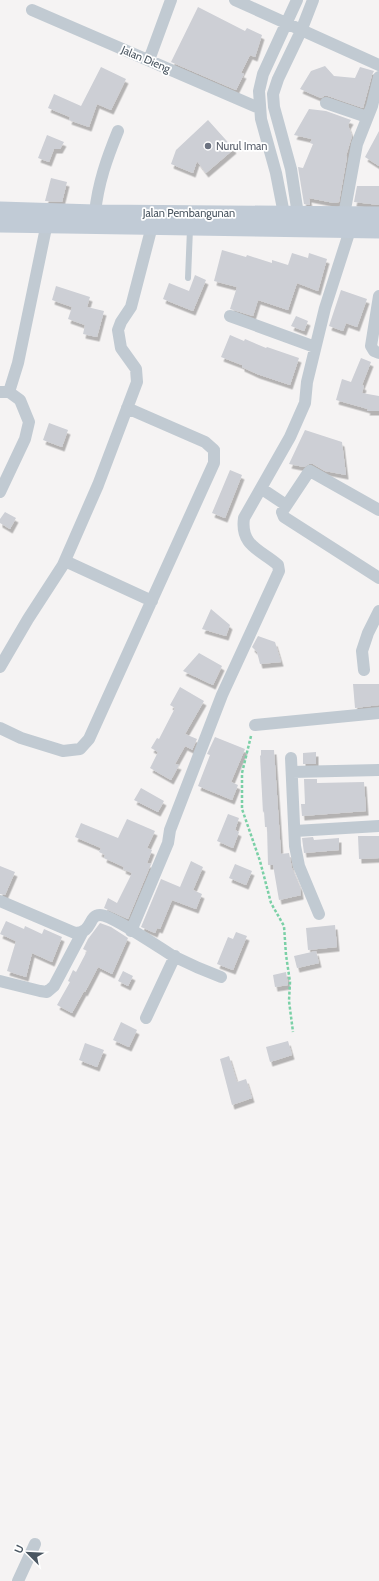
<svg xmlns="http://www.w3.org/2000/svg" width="379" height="1581" viewBox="0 0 379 1581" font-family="Cabin,sans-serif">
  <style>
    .building { fill: #cdcfd5; filter: url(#shadow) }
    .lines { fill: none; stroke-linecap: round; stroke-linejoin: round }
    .path { stroke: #7ad0a6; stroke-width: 2.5; stroke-dasharray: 3 2; stroke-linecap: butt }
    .lane { stroke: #c1cad2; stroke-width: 6 }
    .street { stroke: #c1cad2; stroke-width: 12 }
    .secondary { stroke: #c1cbd6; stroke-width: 17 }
    .worship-dot { fill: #6b7280; stroke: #fff; stroke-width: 1.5 }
    .labels { text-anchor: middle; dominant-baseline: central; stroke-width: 3.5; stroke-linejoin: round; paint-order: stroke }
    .street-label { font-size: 11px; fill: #4a5661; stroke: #fff }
    .worship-label { font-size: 11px; fill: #5b616d; stroke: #fff; text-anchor: start }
  </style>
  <defs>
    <filter id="shadow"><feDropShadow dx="2.5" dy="4.5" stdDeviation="0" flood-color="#0004"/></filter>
  </defs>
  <rect width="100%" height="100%" fill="#f5f3f3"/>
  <!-- building -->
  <path class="building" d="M 198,7 L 245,31 L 247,28 L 262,35 L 255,57 L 250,55 L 241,73 L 244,74 L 236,90 L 171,62 Z
    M 325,66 L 334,76 L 355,78 L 360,67 L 374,71 L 372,75 L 363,108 L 328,96 L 324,96 L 321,98 L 300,89 L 311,71 Z
    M 101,67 L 126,79 L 111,110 L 97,104 L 89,127 L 69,120 L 70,117 L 48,108 L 54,94 L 81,106 Z
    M 309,109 L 326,111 L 351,120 L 348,125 L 352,136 L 346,156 L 347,157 L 339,202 L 334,203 L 309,198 L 310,205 L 304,204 L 298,167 L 303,168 L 313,144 L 310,143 L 312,139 L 294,135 Z
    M 208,120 L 234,149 L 206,173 L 197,161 L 193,173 L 171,164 L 176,150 Z
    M 379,131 L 379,166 L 365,157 Z
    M 47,135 L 64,142 L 60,149 L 54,149 L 49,162 L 38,158 Z
    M 51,178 L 67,182 L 62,202 L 45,201 Z
    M 357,186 L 379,186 L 379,205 L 354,202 Z
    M 222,250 L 246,257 L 247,255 L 272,263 L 272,260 L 288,265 L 292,253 L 308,258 L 309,253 L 327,259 L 318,291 L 297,283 L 288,310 L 258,300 L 253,316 L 230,309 L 237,287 L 214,281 Z
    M 195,275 L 206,280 L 193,311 L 163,299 L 169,283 L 189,291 Z
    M 56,286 L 90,297 L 87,307 L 104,311 L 97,337 L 83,334 L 85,325 L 68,319 L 72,307 L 52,300 Z
    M 341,290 L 367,299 L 357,327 L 346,323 L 343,331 L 329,326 Z
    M 296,316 L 308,321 L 304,331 L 291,326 Z
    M 230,335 L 244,341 L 245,339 L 266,348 L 267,347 L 299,358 L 290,385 L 257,374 L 242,367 L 242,365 L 221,357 Z
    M 361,358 L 371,362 L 362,385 L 364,386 L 362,393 L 379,396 L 379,411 L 367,411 L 368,409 L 336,400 L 342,379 L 351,382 Z
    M 49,423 L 68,430 L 62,447 L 43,440 Z
    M 305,430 L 342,442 L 346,475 L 325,471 L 313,464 L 309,464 L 304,467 L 289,464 Z
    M 230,470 L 242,475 L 225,518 L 212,513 Z
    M 5,512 L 16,518 L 10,529 L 0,523 L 0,519 Z
    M 211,609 L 230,625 L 226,636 L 202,629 Z
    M 258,636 L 275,642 L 281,662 L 260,664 L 257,652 L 252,647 Z
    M 199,653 L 222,666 L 213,685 L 183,671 Z
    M 353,684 L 379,684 L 379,705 L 355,708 Z
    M 180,687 L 204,701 L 185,734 L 197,739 L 193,748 L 193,750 L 185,746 L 175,764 L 179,765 L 171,780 L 150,768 L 158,752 L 151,748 L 157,738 L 159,739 L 175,708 L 170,705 Z
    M 215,737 L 245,749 L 231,782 L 238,785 L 232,800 L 198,786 L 210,755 L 207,754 Z
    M 261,750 L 274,750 L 281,854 L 289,853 L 292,868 L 300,887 L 301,895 L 279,900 L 273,865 L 268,865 L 267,827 L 265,827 L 264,811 L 263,813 L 260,755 L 261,756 Z
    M 316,752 L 316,764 L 303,764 L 303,753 Z
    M 304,779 L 317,779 L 317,783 L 364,782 L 366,811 L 302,816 L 301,804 L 305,804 Z
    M 141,788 L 164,801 L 158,812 L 134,800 Z
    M 228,814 L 239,818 L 235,830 L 239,832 L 233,848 L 217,841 Z
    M 127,819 L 155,831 L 147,848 L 152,850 L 147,863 L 151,864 L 128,919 L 104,908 L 108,898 L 117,903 L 132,873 L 123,869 L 124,867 L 104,858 L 105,855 L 99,852 L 101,848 L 75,837 L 81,823 L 118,838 Z
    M 358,836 L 379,836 L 379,858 L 359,859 Z
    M 313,837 L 314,840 L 339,838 L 339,850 L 304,853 L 302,838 Z
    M 191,861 L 203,867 L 193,890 L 202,894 L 196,909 L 172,900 L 160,929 L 157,928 L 155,933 L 141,927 L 161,879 L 180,887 Z
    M 235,864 L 252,871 L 246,885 L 229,878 Z
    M 0,866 L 15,872 L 5,895 L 0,894 Z
    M 6,921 L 24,929 L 25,926 L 42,934 L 44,929 L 62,937 L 52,962 L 32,953 L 26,977 L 7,971 L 16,941 L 0,934 Z
    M 100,923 L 111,927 L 128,938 L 112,974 L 98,967 L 85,992 L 84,991 L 72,1013 L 57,1005 L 70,982 L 68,981 L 73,970 L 76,972 L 87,951 L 83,949 L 88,939 Z
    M 335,925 L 337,947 L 308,950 L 306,928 Z
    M 236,932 L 247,936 L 233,970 L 217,964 L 228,937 L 233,939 Z
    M 316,951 L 319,963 L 297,968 L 294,956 Z
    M 123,971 L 133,976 L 128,986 L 118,981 Z
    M 286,972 L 288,985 L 275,987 L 273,975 Z
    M 121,1022 L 137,1030 L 129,1047 L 113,1040 Z
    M 288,1041 L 292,1055 L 270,1062 L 266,1047 Z
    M 85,1043 L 104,1050 L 97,1067 L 79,1060 Z
    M 229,1056 L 237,1082 L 246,1079 L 252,1098 L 232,1105 L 220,1059 Z"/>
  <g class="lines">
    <!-- path -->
    <path class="path" d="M 251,736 L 242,773 L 242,809 L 260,861 L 271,903 L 284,926 L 286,955 L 290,982 L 289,1001 L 293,1032"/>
    <!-- lane -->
    <path class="lane" d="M 188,278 L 190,229"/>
    <!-- street -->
    <path class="street" d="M 235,0 L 379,65
      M 32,10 L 259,108
      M 149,60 L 171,0
      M 326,103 L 367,117
      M 95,213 C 98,183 107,158 118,131
      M 344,215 L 357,144 L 372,106 L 379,77
      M 284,221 L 284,214 L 276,173 L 261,119 L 259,91 L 263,74 L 297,0
      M 299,221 L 291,169 L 274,107 L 273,94 L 278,79 L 301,31 L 313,0
      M 379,296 L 371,346 L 374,351 L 379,353
      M 230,316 L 315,347
      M 0,392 L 9,392 L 18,363 L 48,218
      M 262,489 L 286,505
      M 0,492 L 25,439 L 29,422 L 20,400 L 9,392
      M 379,510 L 310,471 L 308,473 L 282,512 L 284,517 L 379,578
      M 65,561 L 152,601
      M 0,667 L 28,619 L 63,565 L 98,485 L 137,382 L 136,369 L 121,348 L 118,330 L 121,322 L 131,307 L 152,226
      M 364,670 L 362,651 L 368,633 L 379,611
      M 255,725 L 379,713
      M 0,728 L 21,738 L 63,751 L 80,749 L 89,739 L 214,463 L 214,450 L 205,442 L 127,408
      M 291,758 L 295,846 L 299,866 L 319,914
      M 292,772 L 379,770
      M 295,831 L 379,826
      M 0,901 L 75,933 C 93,933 88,915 100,915 C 112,915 160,948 173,956 C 189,964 205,971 221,977
      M 131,931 L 168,843 L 170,830 L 222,695 L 279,571 L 278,565 C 261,550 240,546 244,518 L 290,437 L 305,403 L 307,382 L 325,308 L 350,230
      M 0,981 L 40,991 L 47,992 L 54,986 L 82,933
      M 146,1018 L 175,956
      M 18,1581 L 35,1544"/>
    <!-- secondary -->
    <path class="secondary" d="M 0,210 L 95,213 L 379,215
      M 0,224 L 379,230"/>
  </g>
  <!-- markers -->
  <circle class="worship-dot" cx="208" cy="146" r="4"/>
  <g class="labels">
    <!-- street labels -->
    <g class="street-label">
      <text transform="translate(146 59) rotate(23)">Jalan Dieng</text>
      <text x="189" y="213">Jalan Pembangunan</text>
    </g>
    <!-- worship labels -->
    <g class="worship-label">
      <text x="216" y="146">Nurul Iman</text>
    </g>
  </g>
  <!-- north arrow -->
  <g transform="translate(28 1553) rotate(294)" stroke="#ffffff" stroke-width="3" paint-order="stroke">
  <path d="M0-3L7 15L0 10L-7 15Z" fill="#4a5661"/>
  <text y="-6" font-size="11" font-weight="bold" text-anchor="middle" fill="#4a5661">U</text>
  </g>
</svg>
